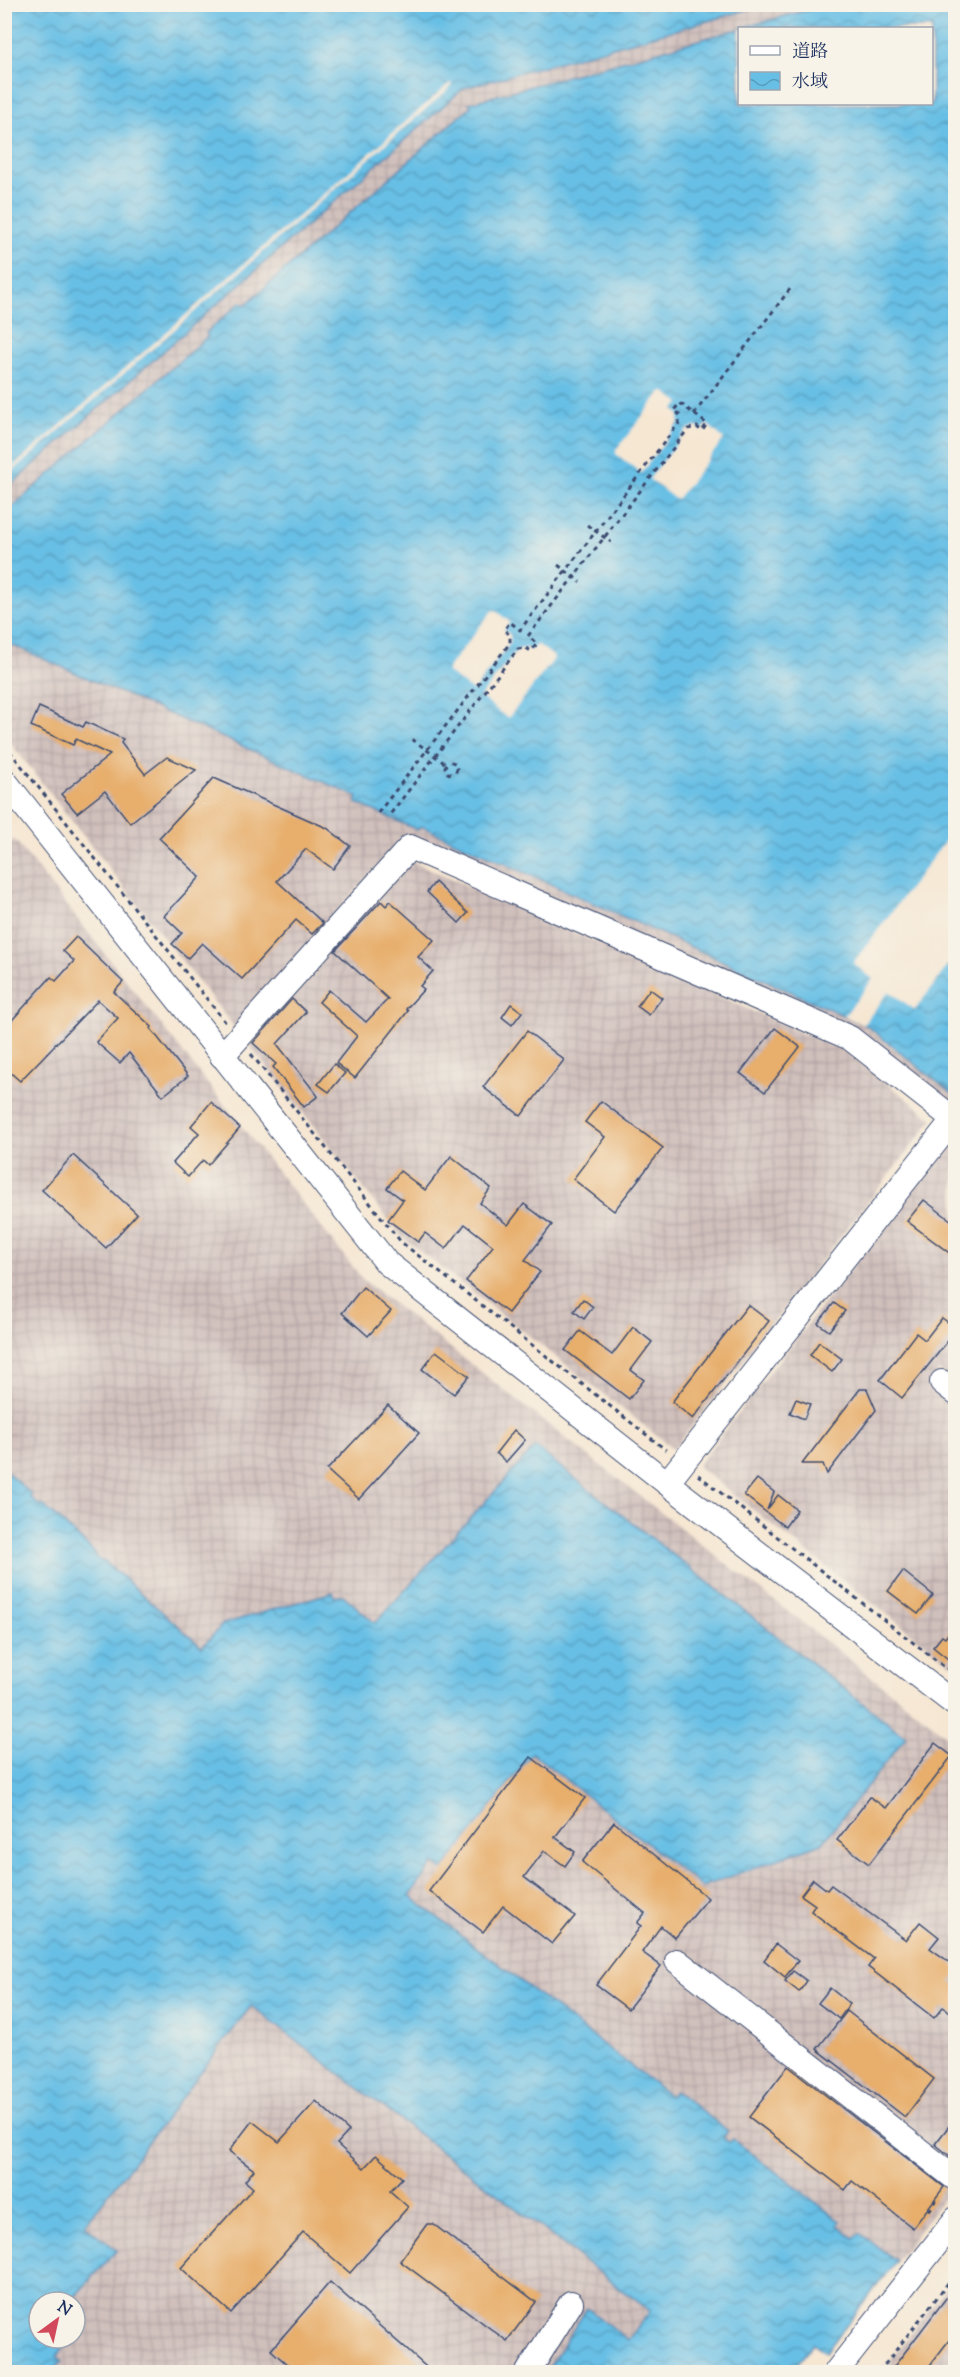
<svg xmlns="http://www.w3.org/2000/svg" width="960" height="2377" viewBox="0 0 960 2377" font-family="'Sorts Mill Goudy','Noto Serif JP',serif">
	<style>
		.industrial { fill: url(#industrial-grid) }
		.water { fill: url(#water-waves); stroke: #4277a2; stroke-width: 1.5 }
		.pier { fill: #f6e7d3 }
		.building { fill: #e7ae6c }
		.lines { fill: none; stroke-linecap: round; stroke-linejoin: round }
		.minor-casing { stroke: #3c4b70; stroke-width: 26 }
		.path { stroke: #3c4b70; stroke-width: 3; stroke-dasharray: 4.5 4.5; stroke-linecap: butt }
		.minor { stroke: #fff; stroke-width: 24 }
	</style>
	<defs>
		<pattern id="industrial-grid" width="8" height="8" patternUnits="userSpaceOnUse" patternTransform="scale(1.5)"><rect width="8" height="8" fill="#d0c0bc"/><path d="M0 4h8M4 0v8" fill="none" stroke="#b2a5a4"/></pattern>
		<pattern id="water-waves" width="16" height="10" patternUnits="userSpaceOnUse" patternTransform="scale(1.5)"><rect width="16" height="10" fill="#68bfe5"/><path d="M0 5q4-4 8 0t8 0" fill="none" stroke="#559cbd"/></pattern>
	</defs>
	<rect width="100%" height="100%" fill="#f7f3e8"/>
	<filter id="ink" filterUnits="userSpaceOnUse"><feTurbulence type="fractalNoise" baseFrequency=".0167" numOctaves="2"/><feDisplacementMap in="SourceGraphic" scale="12" xChannelSelector="R" yChannelSelector="G"/><feConvolveMatrix kernelMatrix="1 2 1 2 8 2 1 2 1" color-interpolation-filters="sRGB"/></filter>
	<filter id="wash" filterUnits="userSpaceOnUse"><feTurbulence type="fractalNoise" baseFrequency=".008" numOctaves="4" result="noise"/><feDisplacementMap in="SourceGraphic" scale="24" xChannelSelector="R" yChannelSelector="G"/><feGaussianBlur stdDeviation="1.35" result="paint"/><feColorMatrix in="noise" values="0 0 0 0 0 0 0 0 0 0 0 0 0 0 0 0 0 1.4 0 .05"/><feComposite in="paint" operator="in"/></filter>
	<g filter="url(#wash)">
		<rect width="100%" height="100%" fill="#f6e7d3"/>
		<g class="industrial">
			<polygon points="766,5 827,5 470,103 472,106 245,305 241,302 207,333 209,335 5,514 4,490 464,88"/>
			<polygon points="5,642 359,798 357,803 378,813 418,830 420,826 863,1025 955,1097 955,1110 857,1033 404,836 234,1027 5,736"/>
			<polygon points="14,839 363,1280 955,1742 955,2167 953,2186 896,2261 860,2233 855,2239 838,2225 840,2220 733,2139 729,2142 723,2138 727,2131 675,2091 671,2096 409,1895 434,1863 444,1869 532,1752 703,1887 822,1843 906,1737 535,1448 375,1623 343,1595 335,1597 333,1592 202,1647 104,1561 103,1562 95,1556 96,1554 30,1497 31,1495 5,1470 4,849"/>
			<polygon points="409,860 848,1053 933,1119 674,1449 402,1237 246,1041"/>
			<polygon points="954,1136 955,1383 939,1371 929,1384 955,1405 956,1657 951,1664 697,1466"/>
			<polygon points="251,2006 650,2311 628,2340 586,2309 546,2372 53,2372 61,2362 57,2356 68,2342 63,2338 75,2338 75,2302 70,2302 116,2250 85,2225"/>
			<polygon points="955,2276 955,2372 881,2372"/>
		</g>
		<g class="water">
			<polygon points="5,5 766,5 464,88 5,490"/>
			<polygon points="827,5 955,5 955,1096 867,1026 421,826 418,830 356,803 358,797 5,642 4,514 208,336 206,333 241,302 245,305 471,106 469,103 739,29 740,104 932,104 932,28 740,28"/>
			<polygon points="535,1447 906,1737 822,1843 702,1887 532,1753 443,1870 434,1863 410,1896 670,2096 675,2091 728,2131 723,2138 729,2142 733,2139 840,2221 838,2225 854,2238 860,2233 896,2261 826,2352 813,2343 790,2372 546,2372 587,2308 628,2340 650,2311 251,2006 85,2225 117,2250 70,2302 39,2302 39,2338 63,2338 68,2342 57,2356 62,2362 53,2372 5,2372 5,1470 32,1495 30,1497 41,1507 43,1505 96,1554 95,1556 102,1562 104,1561 202,1647 223,1624 333,1592 335,1597 343,1595 375,1623"/>
		</g>
		<g class="pier">
			<polygon points="450,83 453,85 5,478 5,474"/>
			<polygon points="661,392 665,392 680,403 674,410 679,414 679,423 641,473 616,454 616,450"/>
			<polygon points="707,424 724,439 678,498 675,499 649,479 688,429 697,427 702,431"/>
			<polygon points="495,610 510,622 504,630 510,635 510,643 473,691 447,672 447,669 492,611"/>
			<polygon points="537,644 553,656 554,659 509,717 506,717 480,697 518,649 526,648 531,651"/>
			<polygon points="955,828 955,956 915,1010 889,991 863,1025 844,1016 873,979 853,963"/>
		</g>
		<g id="blocks">
			<g class="building">
				<polygon points="39,707 83,727 86,722 123,739 121,743 145,774 167,757 196,770 130,823 105,791 77,813 61,794 110,755 76,739 73,745 31,726"/>
				<polygon points="214,778 327,828 350,846 333,869 306,849 277,881 323,923 312,934 296,920 242,979 202,943 188,958 172,944 182,933 164,916 200,877 159,838"/>
				<polygon points="435,882 468,913 459,923 427,892"/>
				<polygon points="381,901 386,906 390,901 434,940 418,957 433,971 420,986 424,989 406,1009 408,1011 355,1078 336,1063 357,1036 319,1002 329,990 366,1022 388,999 335,951"/>
				<polygon points="76,937 123,982 114,992 152,1027 151,1029 188,1076 163,1096 129,1053 120,1063 96,1042 118,1018 98,1000 20,1081 4,1067 4,1029 51,977 56,981 74,961 63,951"/>
				<polygon points="650,989 662,998 649,1015 637,1006"/>
				<polygon points="292,999 306,1012 277,1044 318,1096 304,1107 273,1067 276,1064 253,1043"/>
				<polygon points="511,1004 522,1012 512,1025 502,1017"/>
				<polygon points="775,1028 800,1047 765,1092 740,1073"/>
				<polygon points="527,1031 564,1060 521,1116 483,1087"/>
				<polygon points="334,1064 345,1073 329,1092 318,1084"/>
				<polygon points="601,1101 663,1148 614,1211 573,1179 605,1137 585,1122"/>
				<polygon points="211,1102 240,1128 208,1165 203,1160 188,1177 173,1163 199,1133 191,1126"/>
				<polygon points="73,1155 137,1214 106,1248 42,1190"/>
				<polygon points="451,1156 491,1188 480,1203 508,1225 524,1204 552,1225 525,1260 540,1272 508,1313 466,1281 493,1246 465,1224 446,1249 425,1233 418,1242 388,1220 403,1200 387,1188 400,1171 425,1190"/>
				<polygon points="924,1200 956,1224 956,1258 907,1221"/>
				<polygon points="363,1287 391,1311 368,1336 342,1313"/>
				<polygon points="583,1299 593,1307 584,1319 574,1311"/>
				<polygon points="834,1303 845,1311 829,1331 818,1323"/>
				<polygon points="748,1305 769,1321 693,1419 672,1402"/>
				<polygon points="942,1318 956,1328 956,1331 902,1398 880,1380 916,1333 925,1340"/>
				<polygon points="633,1327 652,1342 631,1370 644,1380 629,1399 565,1350 580,1331 612,1355"/>
				<polygon points="819,1342 842,1359 832,1372 810,1355"/>
				<polygon points="436,1351 469,1376 454,1394 422,1369"/>
				<polygon points="860,1389 867,1389 876,1410 827,1474 823,1464 802,1464"/>
				<polygon points="796,1399 810,1404 804,1419 790,1413"/>
				<polygon points="388,1405 419,1433 359,1499 327,1470"/>
				<polygon points="514,1430 525,1440 506,1462 496,1453"/>
				<polygon points="757,1479 774,1492 767,1510 778,1495 797,1510 785,1527 744,1495"/>
				<polygon points="903,1571 933,1595 918,1614 888,1591"/>
				<polygon points="956,1623 956,1649 948,1659 933,1647 942,1636 945,1638"/>
				<polygon points="935,1743 952,1756 869,1864 837,1840 870,1797 886,1808"/>
				<polygon points="531,1757 585,1798 555,1837 575,1852 565,1866 544,1851 524,1877 575,1916 552,1944 503,1906 483,1932 429,1891"/>
				<polygon points="614,1822 708,1898 675,1938 661,1926 642,1952 661,1966 628,2009 596,1985 641,1926 637,1923 645,1913 582,1862"/>
				<polygon points="813,1879 827,1890 831,1885 906,1940 920,1922 939,1937 930,1948 956,1967 956,1974 950,1982 956,1986 956,2016 943,2007 934,2018 868,1967 874,1959 811,1911 815,1905 801,1895"/>
				<polygon points="776,1944 798,1961 785,1977 764,1960"/>
				<polygon points="793,1971 807,1981 799,1992 785,1981"/>
				<polygon points="830,1988 850,2004 839,2019 818,2003"/>
				<polygon points="847,2011 934,2079 905,2117 817,2049"/>
				<polygon points="788,2066 944,2187 913,2228 852,2181 845,2190 749,2117"/>
				<polygon points="316,2101 349,2131 337,2144 364,2168 376,2155 402,2178 390,2191 408,2207 350,2273 303,2232 231,2313 181,2268 253,2188 245,2181 254,2170 229,2151 252,2121 279,2142"/>
				<polygon points="956,2117 956,2161 935,2144"/>
				<polygon points="427,2224 433,2224 536,2302 507,2341 400,2261"/>
				<polygon points="330,2282 433,2373 297,2373 271,2350"/>
				<polygon points="956,2285 956,2331 924,2373 889,2373"/>
			</g>
		</g>
	</g>
	<g filter="url(#ink)">
		<use href="#blocks" fill-opacity="0" stroke="#3c4b70" stroke-width="1.5"/>
		<g class="lines">
			<g class="minor-casing">
				<g id="minor">
					<polyline points="4,780 387,1263 667,1483 956,1705"/>
					<polyline points="222,1056 410,847 850,1038 956,1121"/>
					<polyline points="942,1382 956,1393"/>
					<polyline points="667,1483 953,1120"/>
					<polyline points="677,1961 956,2179"/>
					<polyline points="528,2372 571,2303"/>
					<polyline points="836,2372 956,2219"/>
				</g>
			</g>
			<g class="path">
				<polyline points="694,414 790,289"/>
				<polyline points="587,525 611,542"/>
				<polyline points="558,565 580,582"/>
				<polyline points="412,739 447,765"/>
				<polyline points="4,744 226,1023"/>
				<circle cx="451" cy="768" r="6"/>
				<polyline points="378,813 510,643 510,635 504,630 510,622 520,630 679,423 679,414 674,410 680,403 707,424 702,431 697,427 688,429 528,636 537,644 531,651 526,648 518,649 388,817"/>
				<polyline points="251,1054 401,1242 666,1450"/>
				<polyline points="698,1475 956,1676"/>
				<polyline points="929,2211 937,2199 935,2198"/>
				<polyline points="879,2372 956,2273"/>
			</g>
			<use href="#minor" class="minor"/>
		</g>
	</g>
	<rect width="960" height="2377" fill="none" stroke="#f7f3e8" stroke-width="24"/>
	<rect x="738" y="27" width="195" height="78" fill="#f7f3e8" stroke="#9fa5b1" stroke-width="1.5"/>
	<rect x="750" y="46" width="30" height="9" fill="#ffffff" stroke="#9fa5b1" stroke-width="1.5"/>
	<text x="792" y="57" font-size="18" fill="#1b2f5e">道路</text>
	<rect x="750" y="72" width="30" height="18" fill="url(#water-waves)" stroke="#9fa5b1" stroke-width="1.5"/>
	<text x="792" y="87" font-size="18" fill="#1b2f5e">水域</text>
	<g transform="translate(57 2320) rotate(33)"><circle r="28" fill="#f7f3e8" stroke="#9fa5b1" stroke-width="1.5"/>
	<path d="M0-4.5L10 22L0 15L-10 22Z" fill="#d1495b"/>
	<text y="-9" font-size="16" font-weight="bold" text-anchor="middle" fill="#1b2f5e">N</text>
	</g>
</svg>
